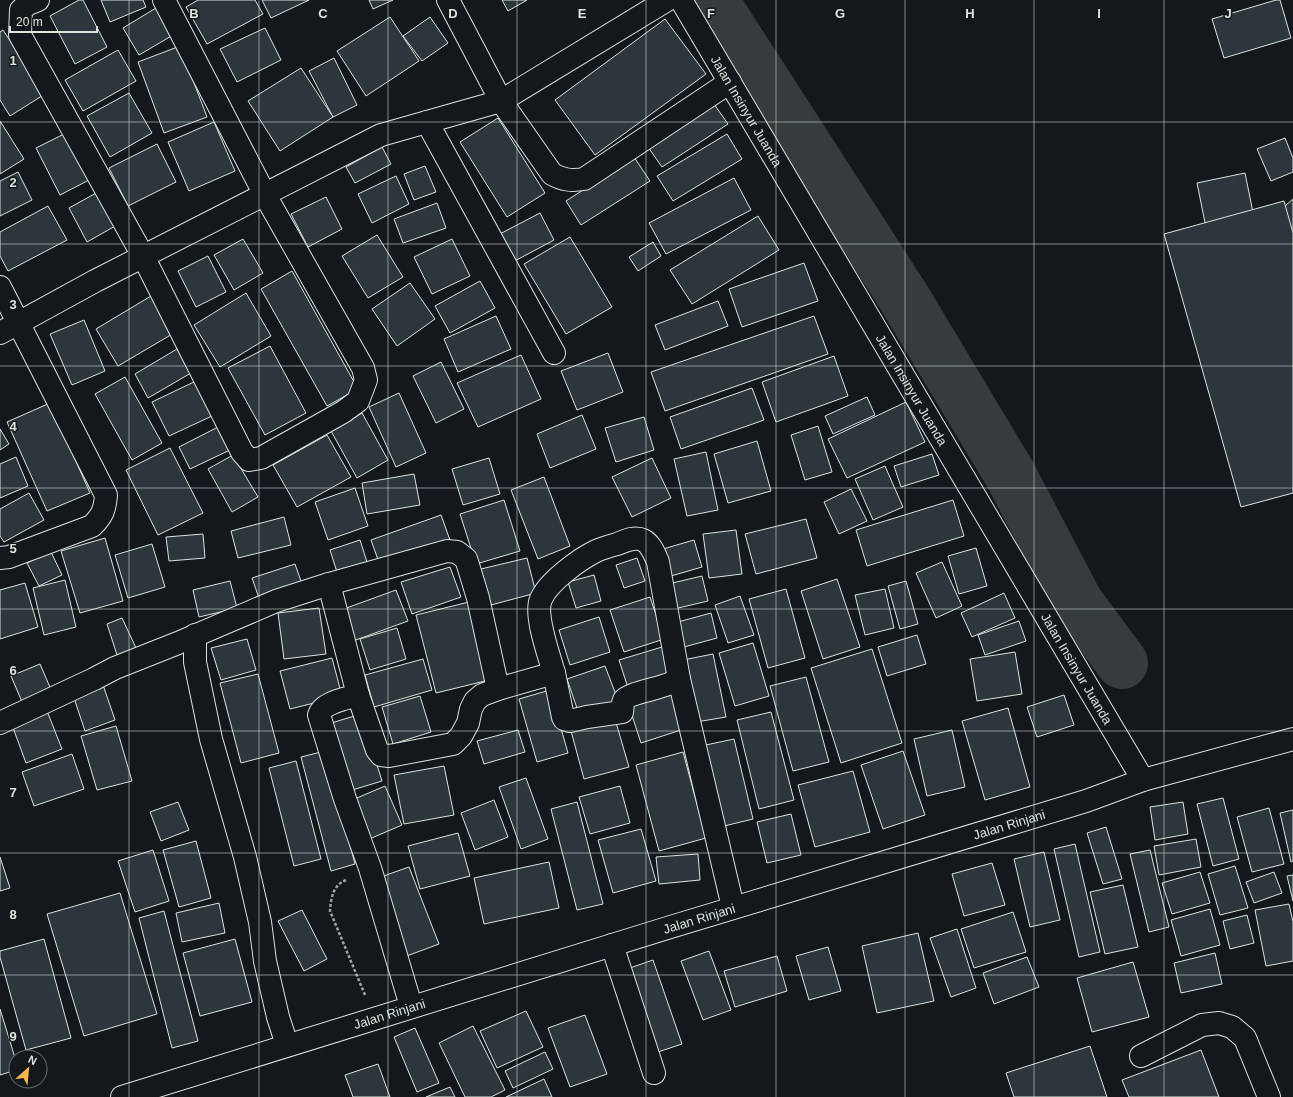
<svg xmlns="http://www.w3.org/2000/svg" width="1293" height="1097" viewBox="0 0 1293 1097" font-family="Arial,sans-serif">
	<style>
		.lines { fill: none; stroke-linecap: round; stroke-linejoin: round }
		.river { stroke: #363b3e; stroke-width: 52 }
		.building { fill: #2c363c; stroke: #d8e6dc }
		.minor-casing { stroke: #d8e6dc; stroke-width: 24 }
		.path { stroke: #9da8a2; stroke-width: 2.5; stroke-dasharray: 3 2; stroke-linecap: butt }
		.minor { stroke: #14181c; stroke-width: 22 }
		.grid { fill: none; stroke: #d8e6dc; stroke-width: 1; stroke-opacity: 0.55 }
		.labels { text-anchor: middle; stroke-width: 3; stroke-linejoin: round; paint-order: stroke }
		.street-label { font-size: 13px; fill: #d8e6dc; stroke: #14181c }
		.grid-label { font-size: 13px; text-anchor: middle; font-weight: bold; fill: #d8e6dc; stroke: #14181c; stroke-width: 3; stroke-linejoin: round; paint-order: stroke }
	</style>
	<rect width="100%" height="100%" fill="#14181c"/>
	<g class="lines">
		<polyline class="river" points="712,0 903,296 1011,476 1077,602 1122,663"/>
	</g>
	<g class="building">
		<polygon points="79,0 83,0 107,47 75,64 50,16"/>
		<polygon points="101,0 143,0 146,7 110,22"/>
		<polygon points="198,0 255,0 263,14 207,44 186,7"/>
		<polygon points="262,0 309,0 271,18"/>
		<polygon points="369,0 393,0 373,9"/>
		<polygon points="502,0 527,0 508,11"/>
		<polygon points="1276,0 1280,0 1291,38 1224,58 1212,19"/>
		<polygon points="156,8 173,35 139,55 123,28"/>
		<polygon points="390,17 419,61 366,96 337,51"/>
		<polygon points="430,17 448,43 422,61 403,36"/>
		<polygon points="665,19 706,74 595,155 555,100"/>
		<polygon points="265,28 281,60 237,82 220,49"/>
		<polygon points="3,30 45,94 10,116 0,100 0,32"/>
		<polygon points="180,46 207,117 164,133 138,62"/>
		<polygon points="118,50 136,81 83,111 65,80"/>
		<polygon points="334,58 357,105 333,117 309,71"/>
		<polygon points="301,68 333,117 280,151 248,101"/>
		<polygon points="129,93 152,133 110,157 87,116"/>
		<polygon points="714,104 728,124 662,167 648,147"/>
		<polygon points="498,118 545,193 507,217 460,142"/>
		<polygon points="0,121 24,159 0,174"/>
		<polygon points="214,122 235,171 189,191 168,142"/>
		<polygon points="64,134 89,180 60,195 36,148"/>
		<polygon points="727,134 742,159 673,201 657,176"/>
		<polygon points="1285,138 1293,158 1293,172 1271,181 1257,149"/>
		<polygon points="157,144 176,182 128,206 109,168"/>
		<polygon points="382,147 391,164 355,183 346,167"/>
		<polygon points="634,157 650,181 581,225 566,201"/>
		<polygon points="425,166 436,192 414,200 404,174"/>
		<polygon points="18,172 32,200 0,216 0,181"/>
		<polygon points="1245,173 1260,247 1212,257 1197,183"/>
		<polygon points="396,176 409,204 372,223 358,194"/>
		<polygon points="734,178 751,210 666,254 649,223"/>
		<polygon points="98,192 117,225 87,242 69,208"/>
		<polygon points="326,197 342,229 308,247 291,214"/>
		<polygon points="1293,199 1293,240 1290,243 1269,220"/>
		<polygon points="1284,201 1293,233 1293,493 1241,507 1164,234"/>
		<polygon points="437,203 446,228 403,243 394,219"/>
		<polygon points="48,206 67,240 8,271 0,256 0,232"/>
		<polygon points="540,213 554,240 511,263 496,236"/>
		<polygon points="758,216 779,250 692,304 670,270"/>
		<polygon points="377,235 403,277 368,298 342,256"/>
		<polygon points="570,237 612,307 566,334 524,264"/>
		<polygon points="243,239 263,273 234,290 214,255"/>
		<polygon points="452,239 470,276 432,294 414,257"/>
		<polygon points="653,242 661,256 638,271 629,257"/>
		<polygon points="208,256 226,292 196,307 178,271"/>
		<polygon points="804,263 818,301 742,327 729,289"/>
		<polygon points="292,271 358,389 327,406 261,289"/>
		<polygon points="480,281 495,308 450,333 435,306"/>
		<polygon points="410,283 435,319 397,346 372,309"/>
		<polygon points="246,293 271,336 220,367 194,325"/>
		<polygon points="151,296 174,333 118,366 96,329"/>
		<polygon points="718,301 728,326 665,350 655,325"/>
		<polygon points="496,316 511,349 458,372 444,339"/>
		<polygon points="814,316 828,354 665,411 651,372"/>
		<polygon points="84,320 105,371 72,385 50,334"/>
		<polygon points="270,346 306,413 265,435 228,368"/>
		<polygon points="177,349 191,373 148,398 135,374"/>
		<polygon points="608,353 623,392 577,410 561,371"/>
		<polygon points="521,355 541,399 478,427 457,383"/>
		<polygon points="834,356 848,396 776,422 762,382"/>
		<polygon points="441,362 464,409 436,423 413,376"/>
		<polygon points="125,377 162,443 132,460 95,394"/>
		<polygon points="196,381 212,416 169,436 152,402"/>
		<polygon points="752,388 764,420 681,449 670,417"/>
		<polygon points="399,393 426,453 396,467 369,407"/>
		<polygon points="867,397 875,415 833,434 825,416"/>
		<polygon points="906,402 925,442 847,478 828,439"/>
		<polygon points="50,403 90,493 47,511 7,422"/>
		<polygon points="362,413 388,460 357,478 331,431"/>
		<polygon points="582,415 596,449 550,468 537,434"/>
		<polygon points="644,417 654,450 616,462 605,428"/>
		<polygon points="220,426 232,449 190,469 179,447"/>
		<polygon points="818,426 832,472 805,480 791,435"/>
		<polygon points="0,429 9,444 0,450"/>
		<polygon points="327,435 351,477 297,507 273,465"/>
		<polygon points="757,441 771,491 728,503 714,454"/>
		<polygon points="170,448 203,513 158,535 126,470"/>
		<polygon points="706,452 718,510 687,516 674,459"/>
		<polygon points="932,454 939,475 901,487 894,466"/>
		<polygon points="233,455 258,497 232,512 208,469"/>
		<polygon points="16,457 28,486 0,498 0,464"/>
		<polygon points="489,458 500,494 463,505 452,469"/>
		<polygon points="652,458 671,498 632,517 612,477"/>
		<polygon points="885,466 903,507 873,520 855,479"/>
		<polygon points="414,474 420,505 367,514 362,483"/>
		<polygon points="544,477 570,546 538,559 511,490"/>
		<polygon points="355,488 368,526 328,540 315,502"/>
		<polygon points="851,489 867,521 839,534 824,502"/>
		<polygon points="29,493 44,520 4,542 0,536 0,509"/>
		<polygon points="504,500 520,551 476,564 460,514"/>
		<polygon points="953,500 964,536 867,566 856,530"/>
		<polygon points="441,515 451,543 381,568 371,540"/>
		<polygon points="284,517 291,545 238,558 231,531"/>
		<polygon points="806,519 817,558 756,574 745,534"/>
		<polygon points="736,530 742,574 709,578 703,534"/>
		<polygon points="203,534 205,558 169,561 166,537"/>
		<polygon points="105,538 123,601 80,613 61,551"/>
		<polygon points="360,540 367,562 337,572 330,550"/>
		<polygon points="694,540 702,567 671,576 663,549"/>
		<polygon points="152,544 165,587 128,598 115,555"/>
		<polygon points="976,548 987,586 959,594 948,556"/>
		<polygon points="51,552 62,575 39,586 27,563"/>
		<polygon points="527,558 536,593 491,605 481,569"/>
		<polygon points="637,558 645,581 624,588 616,565"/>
		<polygon points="942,562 962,606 936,618 916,573"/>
		<polygon points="295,564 302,584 259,598 252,578"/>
		<polygon points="450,567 461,597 412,614 401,582"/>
		<polygon points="594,575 601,601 576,608 568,582"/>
		<polygon points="702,576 708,601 674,609 668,584"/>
		<polygon points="837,579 860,647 823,659 801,591"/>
		<polygon points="65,580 76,627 44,635 33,588"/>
		<polygon points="230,581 237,608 199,617 193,590"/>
		<polygon points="906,581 918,624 900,629 888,586"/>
		<polygon points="25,583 38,627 0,639 0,590"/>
		<polygon points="786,589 805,658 768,668 749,599"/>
		<polygon points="885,589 894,628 865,635 855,595"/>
		<polygon points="396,590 408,621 353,641 341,610"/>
		<polygon points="1004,593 1015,618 972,637 961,613"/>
		<polygon points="740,596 754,635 728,643 715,605"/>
		<polygon points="650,597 664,639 624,652 610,610"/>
		<polygon points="469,602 489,680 436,693 416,615"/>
		<polygon points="319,608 326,654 284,659 278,613"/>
		<polygon points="711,613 717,638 684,647 678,622"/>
		<polygon points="599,617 610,652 570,665 559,630"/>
		<polygon points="122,618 136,648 117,655 107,624"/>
		<polygon points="1019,621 1026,641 985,655 978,635"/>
		<polygon points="397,628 406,659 370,670 360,639"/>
		<polygon points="917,635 926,664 887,676 878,647"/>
		<polygon points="247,639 256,670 221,680 211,648"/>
		<polygon points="753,643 769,696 735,706 719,653"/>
		<polygon points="662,647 671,678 629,691 619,660"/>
		<polygon points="872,649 902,743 841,763 811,668"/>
		<polygon points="1015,652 1022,694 977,701 970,659"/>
		<polygon points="713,654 726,717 696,722 683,660"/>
		<polygon points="332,658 342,696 290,709 280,671"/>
		<polygon points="423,659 432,690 374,707 365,675"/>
		<polygon points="40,664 52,692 23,704 11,676"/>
		<polygon points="605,666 618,700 579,714 567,679"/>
		<polygon points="258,674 279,753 241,763 220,683"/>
		<polygon points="806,677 829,762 793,771 770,686"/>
		<polygon points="102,682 115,720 85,731 72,692"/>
		<polygon points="670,689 684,729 641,743 628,703"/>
		<polygon points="550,690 568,753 537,762 519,699"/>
		<polygon points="1064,695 1074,725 1037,737 1027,707"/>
		<polygon points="420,696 431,732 393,744 382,707"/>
		<polygon points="1008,708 1030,787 985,800 962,721"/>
		<polygon points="47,711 62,749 26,763 12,725"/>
		<polygon points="771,712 794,800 759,809 737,720"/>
		<polygon points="361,714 382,781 349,791 328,724"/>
		<polygon points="615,719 629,767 584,779 571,731"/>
		<polygon points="116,726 132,781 97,790 81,736"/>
		<polygon points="518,730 525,752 484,764 477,741"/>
		<polygon points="952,730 965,787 927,796 914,739"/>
		<polygon points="734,739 753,819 720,827 701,746"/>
		<polygon points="325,751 355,864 331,871 301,757"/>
		<polygon points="903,751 925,815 883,829 861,765"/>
		<polygon points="683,752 706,838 659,851 636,765"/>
		<polygon points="72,754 84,789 34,806 22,772"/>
		<polygon points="296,761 321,859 294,866 269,768"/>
		<polygon points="444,766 454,815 404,824 394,775"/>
		<polygon points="853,771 870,832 815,847 798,785"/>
		<polygon points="526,778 548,839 521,849 499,787"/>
		<polygon points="385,786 402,825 367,840 350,801"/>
		<polygon points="620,786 630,823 590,834 579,797"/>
		<polygon points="1223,798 1239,859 1213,866 1197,804"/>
		<polygon points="494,800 508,837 475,850 461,813"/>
		<polygon points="178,802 189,830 161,841 150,812"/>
		<polygon points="577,802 603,904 577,910 551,809"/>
		<polygon points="1183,802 1188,834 1155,840 1150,807"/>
		<polygon points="1269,808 1284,864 1252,872 1237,817"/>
		<polygon points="1293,810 1293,861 1291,862 1280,813"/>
		<polygon points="791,814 801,855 767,863 757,822"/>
		<polygon points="1106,827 1122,879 1103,884 1087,833"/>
		<polygon points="641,829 656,881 613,893 598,840"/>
		<polygon points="458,833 470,876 420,889 408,846"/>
		<polygon points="1196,839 1201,867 1159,875 1154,846"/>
		<polygon points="196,841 211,898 179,907 163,850"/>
		<polygon points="1075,844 1100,952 1079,957 1054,849"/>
		<polygon points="153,850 169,901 135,912 118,861"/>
		<polygon points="1150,850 1169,927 1149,932 1130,854"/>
		<polygon points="1044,852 1060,920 1030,927 1014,859"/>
		<polygon points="698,854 700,880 659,884 656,857"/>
		<polygon points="0,857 10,888 0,891"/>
		<polygon points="549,862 559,908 484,924 474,878"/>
		<polygon points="992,863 1005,905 964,916 952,874"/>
		<polygon points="1235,866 1248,908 1220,915 1208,874"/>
		<polygon points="409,867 439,944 404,957 375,879"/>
		<polygon points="1200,872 1210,903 1172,914 1162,883"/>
		<polygon points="1274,872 1282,893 1254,903 1246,882"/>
		<polygon points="1293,875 1293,901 1287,876"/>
		<polygon points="1123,885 1138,947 1105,954 1090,892"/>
		<polygon points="120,893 157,1014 84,1036 47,914"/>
		<polygon points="219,903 225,933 182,942 176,913"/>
		<polygon points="1289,904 1293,922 1293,961 1266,966 1255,910"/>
		<polygon points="1210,909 1220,945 1181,956 1171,920"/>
		<polygon points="302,910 327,959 304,971 278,921"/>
		<polygon points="164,911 198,1041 172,1048 139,918"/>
		<polygon points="1013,912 1026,952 974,968 961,929"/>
		<polygon points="1247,915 1254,943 1230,949 1223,921"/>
		<polygon points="957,929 976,988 951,997 930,938"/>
		<polygon points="918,933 934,1001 877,1013 862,946"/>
		<polygon points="44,939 71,1038 26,1050 0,957 0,951"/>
		<polygon points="235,939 252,1002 200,1016 183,953"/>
		<polygon points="828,947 841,991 809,1000 796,956"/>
		<polygon points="709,951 731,1010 703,1020 681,961"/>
		<polygon points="1215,953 1222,984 1181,993 1174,963"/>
		<polygon points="777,956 787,991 735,1007 724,971"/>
		<polygon points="1027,957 1039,987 994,1004 983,973"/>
		<polygon points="653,960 682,1044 655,1053 627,969"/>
		<polygon points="1133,962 1149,1017 1092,1032 1077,978"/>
		<polygon points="0,1009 16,1061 16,1070 0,1075"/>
		<polygon points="526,1011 543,1047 497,1068 480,1031"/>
		<polygon points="585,1015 607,1074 570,1087 548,1028"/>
		<polygon points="473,1026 505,1090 491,1097 465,1097 439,1043"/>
		<polygon points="415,1028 439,1083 417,1092 394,1037"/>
		<polygon points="1090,1046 1107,1097 1014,1097 1006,1073"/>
		<polygon points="1201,1050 1219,1097 1129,1097 1122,1080"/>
		<polygon points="545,1052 553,1069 513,1088 505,1071"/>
		<polygon points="378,1064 390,1097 353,1097 345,1075"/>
		<polygon points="544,1079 552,1097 506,1097"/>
		<polygon points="450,1087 455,1097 426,1097"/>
	</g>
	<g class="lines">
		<g class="minor-casing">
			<g id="minor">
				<polyline points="38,0 28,4 21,10 20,35 143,256 242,452 249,460 261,458 343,412 358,401 366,380 363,368 265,195 164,0"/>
				<path d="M448,0L501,101L552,174C563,180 571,181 584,179L730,82"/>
				<path id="s1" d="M681,0L1143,780"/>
				<polyline points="427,122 554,353"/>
				<path d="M0,287L106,495C105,510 102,516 92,526L9,557L0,558"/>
				<polyline points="0,333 95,281 381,135 501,101 667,0"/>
				<path d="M329,584L358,695C346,699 323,702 319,715L345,799L370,868L411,1006"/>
				<polyline points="195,635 195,662 211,739 245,857 260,922 265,961 278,1017 287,1045"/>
				<path d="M554,673L563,717L564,719L570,721L587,717L622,712C623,708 622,704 624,700C630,692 667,688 679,679"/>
				<polyline points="358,695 377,750 381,755 389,756 453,744 461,736 468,723 471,709 475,701 482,695 498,689"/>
				<path d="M0,723L94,679L115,668L178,643L276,601L329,584L447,551L457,552L466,559L468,565L478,598L498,689L554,673C549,655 534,615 541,599C549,581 580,559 596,551C603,548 610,546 617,544C625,541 634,536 643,540C651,544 655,555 658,562L679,679L733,907"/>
				<polyline points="612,945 654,1073"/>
				<polyline points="1141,1056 1202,1025 1219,1023 1232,1027 1245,1038 1269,1097"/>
				<path id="s2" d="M122,1097C443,996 764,898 1086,801L1143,780L1293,739"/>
			</g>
		</g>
		<path class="path" d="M346,880C333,885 331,898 330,911L365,995"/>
		<use href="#minor" class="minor"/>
	</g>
	<path class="grid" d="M129,0V1097M259,0V1097M388,0V1097M517,0V1097M646,0V1097M776,0V1097M905,0V1097M1034,0V1097M1164,0V1097M0,122H1293M0,244H1293M0,366H1293M0,488H1293M0,609H1293M0,731H1293M0,853H1293M0,975H1293"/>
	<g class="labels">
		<g class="street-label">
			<text dy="5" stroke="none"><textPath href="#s1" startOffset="129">Jalan Insinyur Juanda</textPath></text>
			<text dy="5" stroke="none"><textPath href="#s1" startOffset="453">Jalan Insinyur Juanda</textPath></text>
			<text dy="5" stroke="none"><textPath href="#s1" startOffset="777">Jalan Insinyur Juanda</textPath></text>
			<text dy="5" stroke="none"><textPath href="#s2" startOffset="928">Jalan Rinjani</textPath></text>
			<text dy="5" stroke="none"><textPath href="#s2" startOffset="604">Jalan Rinjani</textPath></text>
			<text dy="5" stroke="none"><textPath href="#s2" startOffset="280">Jalan Rinjani</textPath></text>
		</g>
	</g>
	<g class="grid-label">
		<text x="194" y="18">B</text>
		<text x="323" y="18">C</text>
		<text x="453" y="18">D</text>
		<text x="582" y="18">E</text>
		<text x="711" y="18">F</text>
		<text x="840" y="18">G</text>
		<text x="970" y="18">H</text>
		<text x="1099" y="18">I</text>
		<text x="1228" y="18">J</text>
		<text x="13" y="65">1</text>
		<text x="13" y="187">2</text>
		<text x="13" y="309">3</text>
		<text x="13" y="431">4</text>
		<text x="13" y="553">5</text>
		<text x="13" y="675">6</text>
		<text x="13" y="797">7</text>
		<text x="13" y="919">8</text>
		<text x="13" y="1041">9</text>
	</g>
	<g transform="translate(28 1069) rotate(27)"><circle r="19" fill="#14181c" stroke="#626a69"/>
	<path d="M0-3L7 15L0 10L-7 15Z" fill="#ffb74d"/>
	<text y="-6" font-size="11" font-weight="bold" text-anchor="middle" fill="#d8e6dc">N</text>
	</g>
	<path d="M10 26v6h87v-6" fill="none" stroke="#d8e6dc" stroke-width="2"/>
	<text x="16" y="26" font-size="12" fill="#d8e6dc" stroke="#14181c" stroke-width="3" paint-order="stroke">20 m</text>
</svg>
